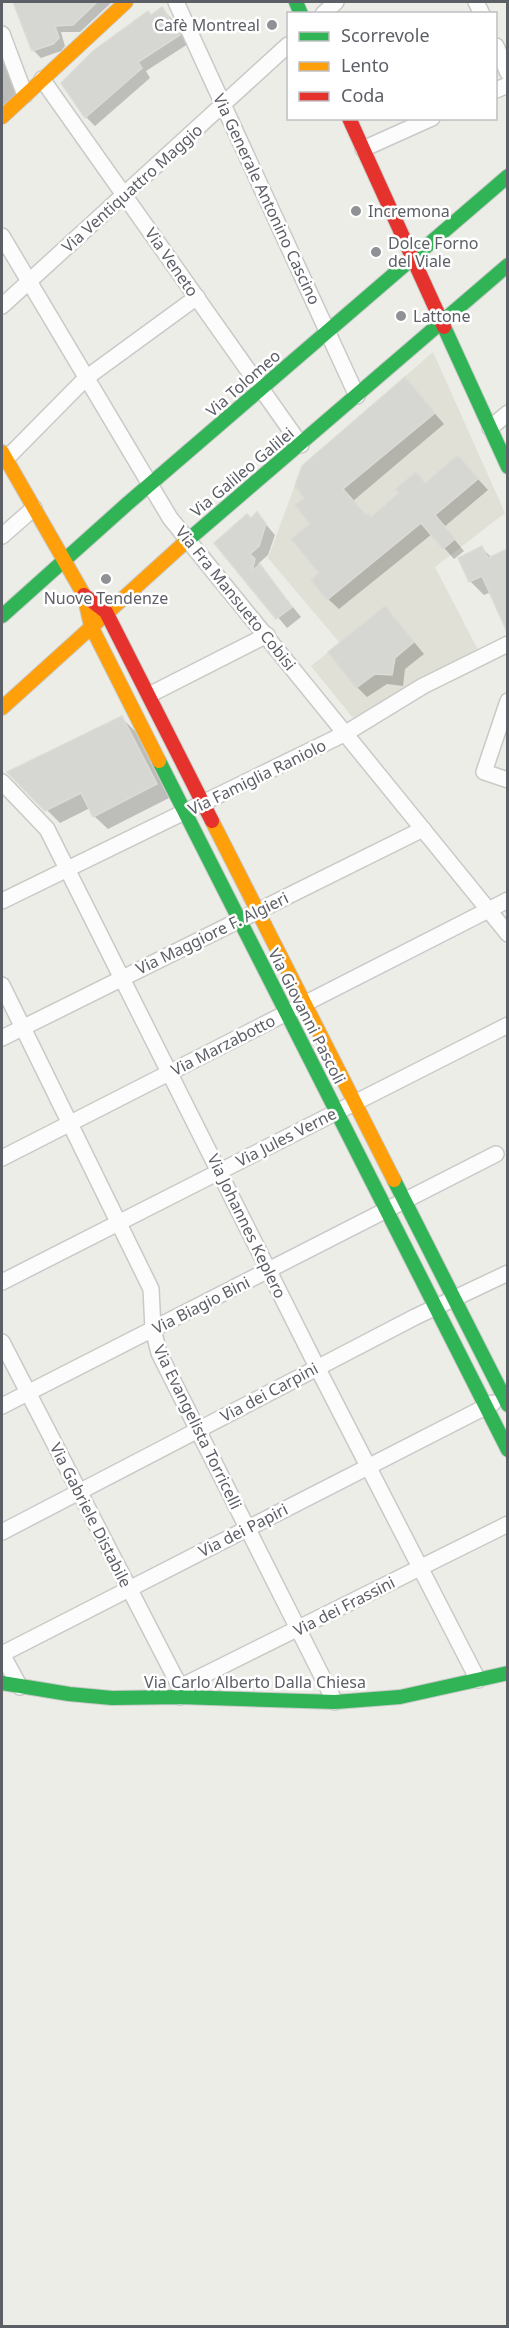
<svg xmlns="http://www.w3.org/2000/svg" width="509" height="2328" viewBox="0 0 509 2328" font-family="'Noto Sans',sans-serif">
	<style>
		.education { fill: #e0e0d7 }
		.shadow { fill: #0003 }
		.building { fill: #d6d6d3; stroke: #dcdcd6; stroke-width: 1.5 }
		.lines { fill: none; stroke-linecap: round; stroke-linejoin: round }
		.street-casing { stroke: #c9cac8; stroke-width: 18 }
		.fast-casing { stroke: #c8c9c9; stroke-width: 16 }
		.slow-casing { stroke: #c8c9c9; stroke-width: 16 }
		.jam-casing { stroke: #c8c9c9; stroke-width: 16 }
		.street { stroke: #fcfcfc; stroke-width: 15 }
		.fast { stroke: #30b455; stroke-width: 14 }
		.slow { stroke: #ff9f0a; stroke-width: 14 }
		.jam { stroke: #e5322d; stroke-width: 14 }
		.poi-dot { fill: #8f9194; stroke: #fff; stroke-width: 2 }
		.labels { text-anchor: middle; stroke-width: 5; stroke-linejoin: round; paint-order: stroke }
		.poi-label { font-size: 16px; fill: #5c5f66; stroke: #fff; text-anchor: start }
		.street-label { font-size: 16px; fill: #5c5f66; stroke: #fff }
	</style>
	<rect width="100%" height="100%" fill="#edede8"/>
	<polygon class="education" points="433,352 505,513 435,567 478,650 418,679 353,718 311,666 340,643 268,558 302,466"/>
	<g class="shadow">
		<polygon points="14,2 112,2 80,32 61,32 65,46 61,51 41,58 33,50"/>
		<polygon points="162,9 171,18 188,44 146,71 150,78 95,126 86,117 63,83"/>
		<polygon points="2,45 22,98 2,117"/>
		<polygon points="405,379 444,424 353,501 366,516 371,518 426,484 458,457 488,490 444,527 464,551 454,559 432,534 339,609 328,599 306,498"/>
		<polygon points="257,514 275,535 268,555 258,564 301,617 287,628 216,543 251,520"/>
		<polygon points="482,548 492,558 508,551 508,623 503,618 491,592 484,595 470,581"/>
		<polygon points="395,619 424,654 405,669 403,686 387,684 367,697 357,687"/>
		<polygon points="122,718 135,731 169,798 108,829 94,816 90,808 60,823 9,772"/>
	</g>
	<g class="building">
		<polygon points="13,2 97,2 73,25 55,26 59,38 53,44 32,51"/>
		<polygon points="162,7 180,35 138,62 142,68 85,118 61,83 93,51 148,11 151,15"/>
		<polygon points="405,377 435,413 343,489 366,515 368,513 371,517 399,493 395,489 416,472 425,483 458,455 478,479 435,515 455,539 443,549 421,523 327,600 311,580 319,573 291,539 310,524 295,505 304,498 295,486 302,466"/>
		<polygon points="257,512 266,524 259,546 250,554 255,559 252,571 260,564 292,607 276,619 214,543 247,514 251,518"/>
		<polygon points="482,546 488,558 507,549 507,632 482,576 469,582 458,558"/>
		<polygon points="385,606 414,642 395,658 392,675 375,674 356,688 328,652"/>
		<polygon points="122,716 157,784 93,817 81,793 45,811 7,772"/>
	</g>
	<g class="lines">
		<g class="street-casing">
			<g id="street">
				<polyline points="176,2 357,396"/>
				<polyline points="476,2 482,14"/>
				<polyline points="323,14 336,2"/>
				<polyline points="2,34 25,95"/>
				<polyline points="496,46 508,73"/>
				<polyline points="42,79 301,445"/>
				<polyline points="496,90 508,85"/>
				<polyline points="363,149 432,118"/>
				<polyline points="2,236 170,518 508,934"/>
				<polyline points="2,306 288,45"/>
				<polyline points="490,428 508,413"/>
				<polyline points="5,460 86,378 197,297"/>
				<polyline points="2,536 34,508"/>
				<polyline points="149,695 267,635"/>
				<polyline points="508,701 484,772 508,780"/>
				<polyline points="2,782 47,829 317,1367 478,1680"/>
				<polyline points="2,901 346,733 423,686 508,644"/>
				<polyline points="2,985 151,1289 153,1329 159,1353 335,1702"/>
				<polyline points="2,1038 423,829"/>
				<polyline points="2,1158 508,900"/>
				<polyline points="2,1282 508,1025"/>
				<polyline points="2,1342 180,1687 180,1697"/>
				<polyline points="2,1406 496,1154"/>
				<polyline points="2,1532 415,1317 508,1273"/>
				<polyline points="2,1654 493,1403"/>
				<polyline points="2,1654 20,1687"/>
				<polyline points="180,1687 508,1524"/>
			</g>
		</g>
		<g class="fast-casing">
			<g id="fast">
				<polyline points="296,2 301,14"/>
				<polyline points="444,327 508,467"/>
				<polyline points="181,546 508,265"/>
				<polyline points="2,616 127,504 508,176"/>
				<polyline points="159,761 508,1450"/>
				<polyline points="394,1180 508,1405"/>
				<polyline points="2,1683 69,1694 112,1698 180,1697 335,1702 400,1697 508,1673"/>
			</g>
		</g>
		<g class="slow-casing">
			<g id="slow">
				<polyline points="2,117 126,2"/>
				<polyline points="2,452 84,595 91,626 159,761"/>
				<polyline points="2,708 181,546"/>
				<polyline points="212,821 394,1180"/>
			</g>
		</g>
		<g class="jam-casing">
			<g id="jam">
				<polyline points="349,118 444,327"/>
				<polyline points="84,595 106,612 212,821"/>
			</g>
		</g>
		<use href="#street" class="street"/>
		<use href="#fast" class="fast"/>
		<use href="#slow" class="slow"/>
		<use href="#jam" class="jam"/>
	</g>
	<g class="poi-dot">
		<circle cx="272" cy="25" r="6"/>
		<circle cx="356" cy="211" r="6"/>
		<circle cx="376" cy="252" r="6"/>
		<circle cx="401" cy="316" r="6"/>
		<circle cx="106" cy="579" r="6"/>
	</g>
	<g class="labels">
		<g class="poi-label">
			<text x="260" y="31" text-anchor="end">Cafè Montreal</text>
			<text x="368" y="217">Incremona</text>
			<text x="388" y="249">Dolce Forno<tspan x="388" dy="18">del Viale</tspan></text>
			<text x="413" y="322">Lattone</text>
			<text x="106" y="604" text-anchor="middle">Nuove Tendenze</text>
		</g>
		<g class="street-label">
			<text transform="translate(132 188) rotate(-42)" y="6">Via Ventiquattro Maggio</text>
			<text transform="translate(267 199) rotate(65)" y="6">Via Generale Antonino Cascino</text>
			<text transform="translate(172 262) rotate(55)" y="6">Via Veneto</text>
			<text transform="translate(243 383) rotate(-41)" y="6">Via Tolomeo</text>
			<text transform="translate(242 472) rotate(-40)" y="6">Via Galileo Galilei</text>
			<text transform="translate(236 598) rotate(51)" y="6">Via Fra Mansueto Cobisi</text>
			<text transform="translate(257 777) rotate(-26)" y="6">Via Famiglia Raniolo</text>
			<text transform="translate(212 933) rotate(-26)" y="6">Via Maggiore F. Algieri</text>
			<text transform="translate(307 1016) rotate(63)" y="6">Via Giovanni Pascoli</text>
			<text transform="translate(223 1045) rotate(-27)" y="6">Via Marzabotto</text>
			<text transform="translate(286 1137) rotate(-27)" y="6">Via Jules Verne</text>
			<text transform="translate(247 1226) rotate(64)" y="6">Via Johannes Keplero</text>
			<text transform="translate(201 1305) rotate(-27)" y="6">Via Biagio Bini</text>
			<text transform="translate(269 1392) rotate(-28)" y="6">Via dei Carpini</text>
			<text transform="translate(198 1427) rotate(64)" y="6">Via Evangelista Torricelli</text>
			<text transform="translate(91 1515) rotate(63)" y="6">Via Gabriele Distabile</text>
			<text transform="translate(243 1530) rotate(-27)" y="6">Via dei Papiri</text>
			<text transform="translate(344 1606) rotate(-27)" y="6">Via dei Frassini</text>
			<text x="255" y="1688">Via Carlo Alberto Dalla Chiesa</text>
		</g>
	</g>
	<rect width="509" height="2328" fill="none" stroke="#5c5f66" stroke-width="6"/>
	<rect x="287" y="12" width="210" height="108" fill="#ffffff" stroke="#bebfc2" stroke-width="1.5"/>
	<rect x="299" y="32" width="30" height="9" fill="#30b455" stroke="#bebfc2" stroke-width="1.5"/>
	<text x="341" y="42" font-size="18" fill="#5c5f66">Scorrevole</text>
	<rect x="299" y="62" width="30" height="9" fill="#ff9f0a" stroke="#bebfc2" stroke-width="1.5"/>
	<text x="341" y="72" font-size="18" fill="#5c5f66">Lento</text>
	<rect x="299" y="92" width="30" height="9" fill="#e5322d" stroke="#bebfc2" stroke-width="1.5"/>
	<text x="341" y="102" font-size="18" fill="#5c5f66">Coda</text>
</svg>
